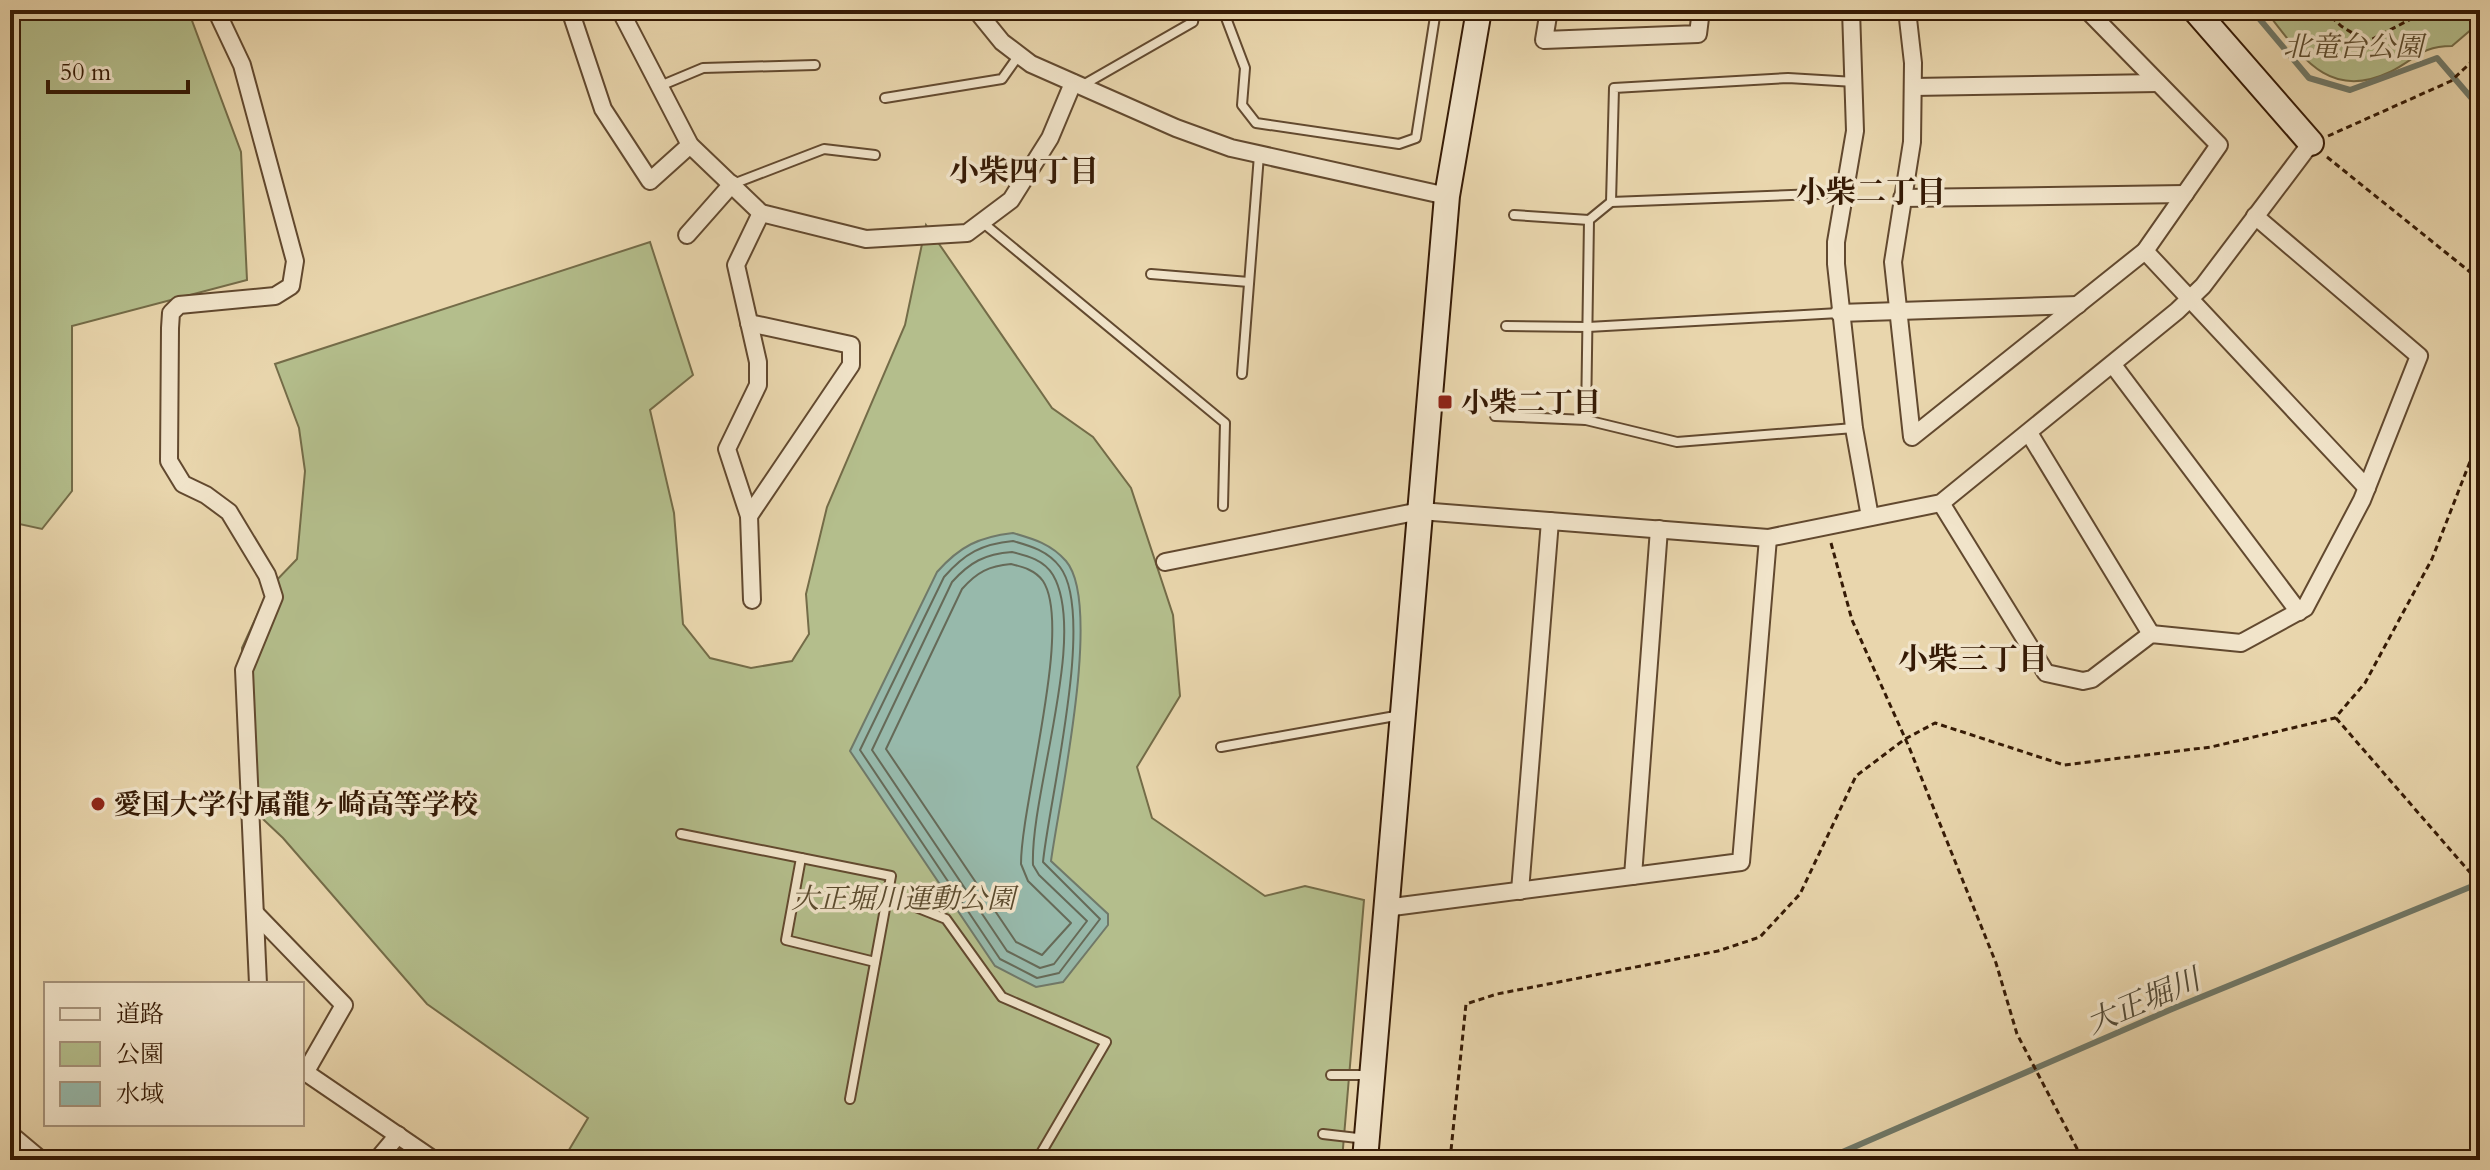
<svg xmlns="http://www.w3.org/2000/svg" width="2490" height="1170" viewBox="0 0 2490 1170" font-family="Cardo,'Noto Serif JP',serif">
	<style>
		.green { fill: #b4be8c; stroke: #746c48; stroke-width: 2 }
		.water { fill: #97b9ab; stroke: #707969; stroke-width: 2 }
		.lines { fill: none; stroke-linecap: round; stroke-linejoin: round }
		.shore { stroke: #666a58; stroke-width: 2 }
		.stream { stroke: #707969; stroke-width: 6 }
		.lane-casing { stroke: #62492f; stroke-width: 12 }
		.street-casing { stroke: #62492f; stroke-width: 20 }
		.secondary-casing { stroke: #351a05; stroke-width: 28 }
		.path { stroke: #351a05; stroke-width: 3; stroke-dasharray: 6 4; stroke-linecap: butt }
		.lane { stroke: #f1e4ca; stroke-width: 8 }
		.street { stroke: #f1e4ca; stroke-width: 16 }
		.secondary { stroke: #f1e4ca; stroke-width: 24 }
		.poi-dot { fill: #8f2418; stroke: #f1e4ca; stroke-width: 3 }
		.labels { text-anchor: middle; stroke-width: 7; stroke-linejoin: round; paint-order: stroke }
		.park-label { font-size: 28px; font-style: italic; fill: #5b4b2e; stroke: #f1e4ca }
		.poi-label { font-size: 28px; font-weight: bold; fill: #351a05; stroke: #f1e4ca; text-anchor: start }
		.neighbourhood-label { font-size: 30px; font-weight: bold; fill: #351a05; stroke: #f1e4ca }
		.water-label { font-size: 30px; font-style: italic; fill: #524a37; stroke: #f1e4ca }
	</style>
	<rect width="100%" height="100%" fill="#e9d6ad"/>
	<filter id="stains"><feTurbulence type="fractalNoise" baseFrequency=".0025" numOctaves="4"/><feColorMatrix values="0 0 0 0 .2 0 0 0 0 .09 0 0 0 0 .02 0 0 0 .5 -.17"/></filter>
	<radialGradient id="worn" r=".72"><stop offset=".6" stop-color="#630" stop-opacity="0"/><stop offset="1" stop-color="#630" stop-opacity=".3"/></radialGradient>
	<g class="green">
		<polygon points="10,10 188,10 241,152 247,280 72,326 72,491 42,529 10,522"/>
		<path d="M2265,10H2480V22L2452,46C2421,46 2416,59 2390,72C2327,102 2300,54 2265,10Z"/>
		<polygon points="926,225 1052,408 1093,437 1131,488 1173,615 1180,696 1137,767 1152,818 1265,896 1305,886 1364,900 1342,1160 563,1160 588,1118 427,1004 283,838 245,802 242,648 270,587 297,559 305,471 299,428 275,364 650,242 693,375 650,410 674,513 683,624 710,658 751,668 792,661 809,634 806,594 827,507 905,325"/>
	</g>
	<path class="water" d="M1013,533C1034,539 1051,544 1066,561C1103,604 1059,802 1051,861L1108,914V925L1063,982L1036,987L995,966L850,751L937,572C960,546 979,537 1013,533Z"/>
	<g class="lines">
		<g class="shore">
			<path d="M1013,541C1031,546 1048,551 1060,567C1096,614 1049,800 1043,862L1100,919L1059,973L1037,978L1000,959L860,750L944,577C965,553 982,544 1013,541Z"/>
			<path d="M1012,552C1028,556 1044,560 1053,575C1088,635 1030,794 1033,865L1039,875L1087,921L1054,964L1040,968L1007,951L872,750L952,582C970,562 985,554 1012,552Z"/>
			<path d="M1011,564C1023,567 1035,570 1043,581C1073,627 1021,803 1021,864L1028,881L1071,923L1042,955L1016,942L886,749L962,589C977,572 989,566 1011,564Z"/>
		</g>
		<g class="stream">
			<polyline points="2252,10 2309,78 2350,90 2437,58 2480,108"/>
			<polyline points="1824,1160 2172,1009 2480,883"/>
		</g>
		<g class="lane-casing">
			<g id="lane">
				<polyline points="1223,10 1245,68 1242,105 1256,123 1399,144 1416,138 1436,10"/>
				<polyline points="853,11 860,10"/>
				<polyline points="1083,85 1193,22 1195,10"/>
				<polyline points="660,86 703,68 815,65"/>
				<polyline points="885,98 1002,79 1019,55"/>
				<polyline points="733,184 824,149 875,155"/>
				<polyline points="1611,202 1844,193"/>
				<polyline points="1514,215 1589,220"/>
				<polyline points="982,222 1225,423 1223,506"/>
				<polyline points="1151,274 1249,282"/>
				<polyline points="1506,326 1588,327 1839,313"/>
				<polyline points="1242,374 1259,155"/>
				<polyline points="1495,416 1586,420 1589,220 1611,202 1614,88 1788,78 1855,82"/>
				<polyline points="1586,420 1677,442 1854,428"/>
				<polyline points="1221,747 1401,715"/>
				<polyline points="681,834 891,876 850,1099"/>
				<polyline points="801,858 786,940 875,962"/>
				<polyline points="888,896 946,919 1002,997 1106,1042 1037,1160"/>
				<polyline points="1331,1075 1371,1075"/>
				<polyline points="1323,1134 1366,1139"/>
			</g>
		</g>
		<g class="street-casing">
			<g id="street">
				<polyline points="216,10 242,65 295,261 291,286 275,296 179,305 171,313 170,328 169,461 183,484 206,495 229,512 267,575 274,597 244,670 258,984"/>
				<polyline points="570,10 603,109 650,181 690,145"/>
				<polyline points="620,10 690,145 761,213 866,239 967,233 1011,200 1050,138 1073,83"/>
				<polyline points="976,10 1002,42 1031,64 1176,128 1231,148 1447,196"/>
				<polyline points="1549,10 1544,40 1698,34 1701,10"/>
				<polyline points="1851,10 1855,131 1836,242 1836,264 1854,428 1870,517"/>
				<polyline points="1907,10 1913,63 1912,142 1893,262 1912,437 2145,251 2219,145 2087,10"/>
				<polyline points="1913,87 2158,83"/>
				<polyline points="1902,198 2185,194"/>
				<polyline points="687,235 732,184"/>
				<polyline points="2145,251 2367,488"/>
				<polyline points="1839,313 2078,305"/>
				<polyline points="749,323 851,345 851,365 749,516"/>
				<polyline points="2113,365 2299,612"/>
				<polyline points="2029,433 2151,634"/>
				<polyline points="1941,503 2046,673 2083,681 2092,679 2151,634 2241,643 2305,608 2362,500 2419,356 2255,216"/>
				<polyline points="1165,562 1420,511 1768,538 1941,503 2177,311 2203,286 2311,143"/>
				<polyline points="752,600 749,516 727,449 758,385 758,362 736,265 761,213"/>
				<polyline points="1633,876 1659,529"/>
				<polyline points="1520,891 1550,521"/>
				<polyline points="1385,908 1741,862 1768,538"/>
				<polyline points="255,913 344,1005 305,1073"/>
				<polyline points="302,1070 434,1160"/>
				<polyline points="10,1134 41,1160"/>
				<polyline points="377,1160 398,1135"/>
			</g>
		</g>
		<g class="secondary-casing">
			<g id="secondary">
				<polyline points="2195,10 2311,143"/>
				<polyline points="1365,1160 1447,196 1479,10"/>
			</g>
		</g>
		<g class="path">
			<polyline points="2324,10 2341,26 2367,42 2428,10"/>
			<polyline points="2331,17 2340,10"/>
			<polyline points="2328,136 2451,81 2480,54"/>
			<polyline points="2327,157 2480,280"/>
			<polyline points="1831,543 1852,620 1909,747 1996,963 2017,1034 2083,1160"/>
			<polyline points="2336,718 2480,884"/>
			<polyline points="1450,1160 1466,1004 1497,994 1718,951 1760,937 1800,894 1856,776 1905,739 1935,723 2064,765 2211,747 2335,718 2365,683 2432,559 2480,436"/>
		</g>
		<use href="#lane" class="lane"/>
		<use href="#street" class="street"/>
		<use href="#secondary" class="secondary"/>
	</g>
	<g class="poi-dot">
		<rect x="1437" y="394" width="16" height="16" rx="4"/>
		<circle cx="98" cy="804" r="8"/>
	</g>
	<g class="labels">
		<g class="park-label">
			<text x="2353" y="56">北竜台公園</text>
			<text x="903" y="908">大正堀川運動公園</text>
		</g>
		<g class="poi-label">
			<text x="1461" y="412">小柴二丁目</text>
			<text x="114" y="814">愛国大学付属龍ヶ崎高等学校</text>
		</g>
		<g class="neighbourhood-label">
			<text x="1024" y="181">小柴四丁目</text>
			<text x="1871" y="202">小柴二丁目</text>
			<text x="1973" y="669">小柴三丁目</text>
		</g>
		<g class="water-label">
			<text transform="translate(2143 1001) rotate(-23)" y="10">大正堀川</text>
		</g>
	</g>
	<rect width="2490" height="1170" fill="none" stroke="#e9d6ad" stroke-width="40"/>
	<rect x="12" y="12" width="2466" height="1146" fill="none" stroke="#351a05" stroke-width="4"/>
	<rect x="20" y="20" width="2450" height="1130" fill="none" stroke="#351a05" stroke-width="2"/>
	<rect x="44" y="982" width="260" height="144" fill="#f1e4ca" stroke="#a6937b" stroke-width="2"/>
	<rect x="60" y="1008" width="40" height="12" fill="#f1e4ca" stroke="#a6937b" stroke-width="2"/>
	<text x="116" y="1022" font-size="24" fill="#351a05">道路</text>
	<rect x="60" y="1042" width="40" height="24" fill="#b4be8c" stroke="#a6937b" stroke-width="2"/>
	<text x="116" y="1062" font-size="24" fill="#351a05">公園</text>
	<rect x="60" y="1082" width="40" height="24" fill="#97b9ab" stroke="#a6937b" stroke-width="2"/>
	<text x="116" y="1102" font-size="24" fill="#351a05">水域</text>
	<path d="M48 80v12h140v-12" fill="none" stroke="#351a05" stroke-width="4"/>
	<text x="60" y="80" font-size="24" fill="#351a05" stroke="#f1e4ca" stroke-width="6" paint-order="stroke">50 m</text>
	<rect width="100%" height="100%" filter="url(#stains)"/>
	<rect width="100%" height="100%" fill="url(#worn)"/>
</svg>
